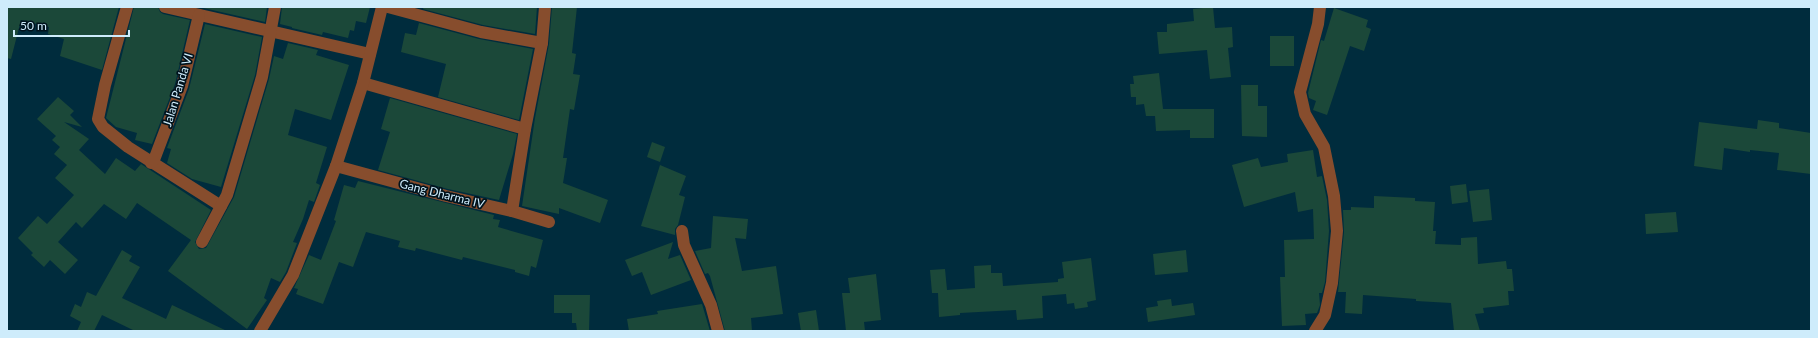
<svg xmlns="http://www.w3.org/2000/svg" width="1818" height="338" viewBox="0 0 1818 338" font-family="Lato,sans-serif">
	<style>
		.building { fill: #1b4839 }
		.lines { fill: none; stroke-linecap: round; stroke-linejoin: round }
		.street { stroke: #874d2d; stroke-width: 12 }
		.labels { text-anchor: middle; stroke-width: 3.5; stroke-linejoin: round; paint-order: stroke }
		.street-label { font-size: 12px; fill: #ceecfb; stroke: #00131d }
	</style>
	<rect width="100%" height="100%" fill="#002c3d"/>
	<g class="building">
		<polygon points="7,7 119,7 102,70 60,56 64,39 48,34 49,27 21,20 11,59 7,58"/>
		<polygon points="134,7 158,7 160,12 163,14 190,20 175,84 152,144 135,140 137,133 116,127 106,118"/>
		<polygon points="199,7 267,7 265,22"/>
		<polygon points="282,7 370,7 366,23 356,21 354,31 350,30 348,38 323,32 322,35 292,28 292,27 280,24"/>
		<polygon points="424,7 537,7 535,34 483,25 423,9"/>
		<polygon points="552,7 577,7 572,53 576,54 573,74 580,75 574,110 570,109 563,158 567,158 563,183 608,200 600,223 559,208 559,214 522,206 535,118 549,44"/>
		<polygon points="1213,7 1215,28 1232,27 1233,47 1228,48 1231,77 1210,79 1207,50 1159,54 1157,32 1167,32 1167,24 1194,21 1193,9"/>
		<polygon points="1334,8 1368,20 1366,27 1371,29 1364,51 1350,46 1327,115 1313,110 1316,101 1309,98 1308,93 1321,40 1324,41"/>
		<polygon points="419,23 479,39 533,49 519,120 438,97 446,64 401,52 405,33 416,35"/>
		<polygon points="205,24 262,37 255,75 221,187 192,179 167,163 171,149 167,148 189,89"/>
		<rect x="1270" y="36" width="24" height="30"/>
		<polygon points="288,43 318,50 316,55 349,65 331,120 295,109 288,135 327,147 316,183 320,185 314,202 309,200 303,219 293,242 297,243 286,272 280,282 271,278 264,298 267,300 247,329 168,271 191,240 137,203 126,219 104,204 82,228 76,222 58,242 78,260 65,274 50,260 44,267 31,255 33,253 18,238 38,216 47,224 74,195 55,178 67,165 54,154 60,147 52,140 56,136 37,119 58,97 74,111 70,115 82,127 64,122 89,139 79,150 105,174 116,158 135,171 141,164 211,210 195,242 199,249 206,248 234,197 269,79 274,56 283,59"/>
		<polygon points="1159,73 1163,109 1214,109 1214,138 1190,138 1190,130 1156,131 1155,116 1146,116 1144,104 1136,105 1136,97 1131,97 1130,84 1134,84 1133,76"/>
		<polygon points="1241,85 1258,85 1258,106 1267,106 1267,137 1242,136"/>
		<polygon points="390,98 517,134 513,154 499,200 448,189 378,170 390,132 381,129"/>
		<polygon points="1758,120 1779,123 1779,128 1811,133 1811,174 1777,170 1779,153 1750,150 1750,152 1724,148 1722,170 1694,166 1699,122 1757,129"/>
		<polygon points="652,142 665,147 660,162 647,157"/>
		<polygon points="1313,150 1317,177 1322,176 1327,200 1329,231 1325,282 1322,293 1319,293 1320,305 1317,313 1305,314 1306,325 1282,326 1280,277 1285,277 1284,240 1314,239 1313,209 1298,212 1295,192 1244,207 1232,165 1258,158 1261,167 1288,162 1287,154"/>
		<polygon points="660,165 686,176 679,195 685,197 678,225 675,229 675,235 641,226"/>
		<polygon points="358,181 494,215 493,219 500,220 498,227 543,240 536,268 531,266 529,276 515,272 515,270 463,257 462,260 416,248 415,251 398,247 400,241 366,232 353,267 339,262 323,304 296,294 298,289 294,288 309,255 321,260 336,221 334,220 344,185 355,188"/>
		<polygon points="1466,184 1468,202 1452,204 1450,186"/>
		<polygon points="1489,189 1492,220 1473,222 1469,191"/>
		<polygon points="1374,196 1415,198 1415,201 1435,202 1433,231 1436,231 1435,244 1461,245 1461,238 1477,237 1478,264 1506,261 1507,269 1512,269 1514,291 1508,291 1509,305 1483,308 1484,313 1475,314 1480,331 1454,331 1451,303 1416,301 1416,299 1363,295 1362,314 1345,313 1346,292 1338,292 1344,232 1343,210 1351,210 1351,207 1374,208"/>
		<polygon points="1676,212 1678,232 1646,234 1645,214"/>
		<polygon points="713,216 748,219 746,239 735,238 742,271 776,266 783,314 751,318 752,331 725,331 710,276 708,273 705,274 695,251 711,248"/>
		<polygon points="673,242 668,259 680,255 691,280 651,295 642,272 632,276 625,260"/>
		<polygon points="122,250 132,256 129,261 140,267 122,298 166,319 172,305 227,331 135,331 102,315 94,331 77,331 81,322 70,316 75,304 81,307 87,292 96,296"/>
		<polygon points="1186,250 1188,272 1155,275 1153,254"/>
		<polygon points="1091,258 1096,300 1087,302 1088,307 1075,309 1074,303 1067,304 1066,294 1042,296 1043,318 1017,320 1016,310 960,313 960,315 939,317 938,293 932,293 930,270 945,269 947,290 975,288 974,266 991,265 991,273 1002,273 1003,286 1058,282 1058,279 1064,278 1062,262"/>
		<polygon points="876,274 881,320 864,322 865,331 846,331 842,293 850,293 848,278"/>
		<polygon points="554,295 590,295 589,331 577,331 576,323 572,323 572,313 554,313"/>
		<polygon points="1171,299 1172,306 1193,303 1195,315 1148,322 1146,308 1158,306 1157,301"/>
		<polygon points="702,304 710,331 629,331 627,319 658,314 657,311"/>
		<polygon points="816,310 819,331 801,331 798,313"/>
	</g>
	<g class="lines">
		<g class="street">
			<polyline points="127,7 105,85 98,119 103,127 128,147 221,206"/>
			<polyline points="165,7 370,54"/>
			<polyline points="388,7 481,32 542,43"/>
			<polyline points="363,83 525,129"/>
			<polyline points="151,163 154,160 182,86 199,15"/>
			<polyline points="336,166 446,196 512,211 549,222"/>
			<polyline points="512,211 525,129 542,43 545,7"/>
			<polyline points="682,231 684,245 711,305 718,331"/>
			<polyline points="202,242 227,195 262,77 275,7"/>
			<polyline points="260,331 293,275 336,166 363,83 382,7"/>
			<polyline points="1315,331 1325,315 1332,283 1337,231 1334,196 1324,147 1305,114 1300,92 1318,24 1320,7"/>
		</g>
	</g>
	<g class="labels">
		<g class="street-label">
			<text transform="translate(178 90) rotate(-73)" y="4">Jalan Panda VI</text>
			<text transform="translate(442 194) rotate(14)" y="4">Gang Dharma IV</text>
		</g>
	</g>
	<rect width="1818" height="338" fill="none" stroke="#ceecfb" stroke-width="16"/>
	<path d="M14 30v6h115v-6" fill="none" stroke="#ceecfb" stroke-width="2"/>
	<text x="20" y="30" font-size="12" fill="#ceecfb" stroke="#00131d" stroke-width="3" paint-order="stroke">50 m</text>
</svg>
